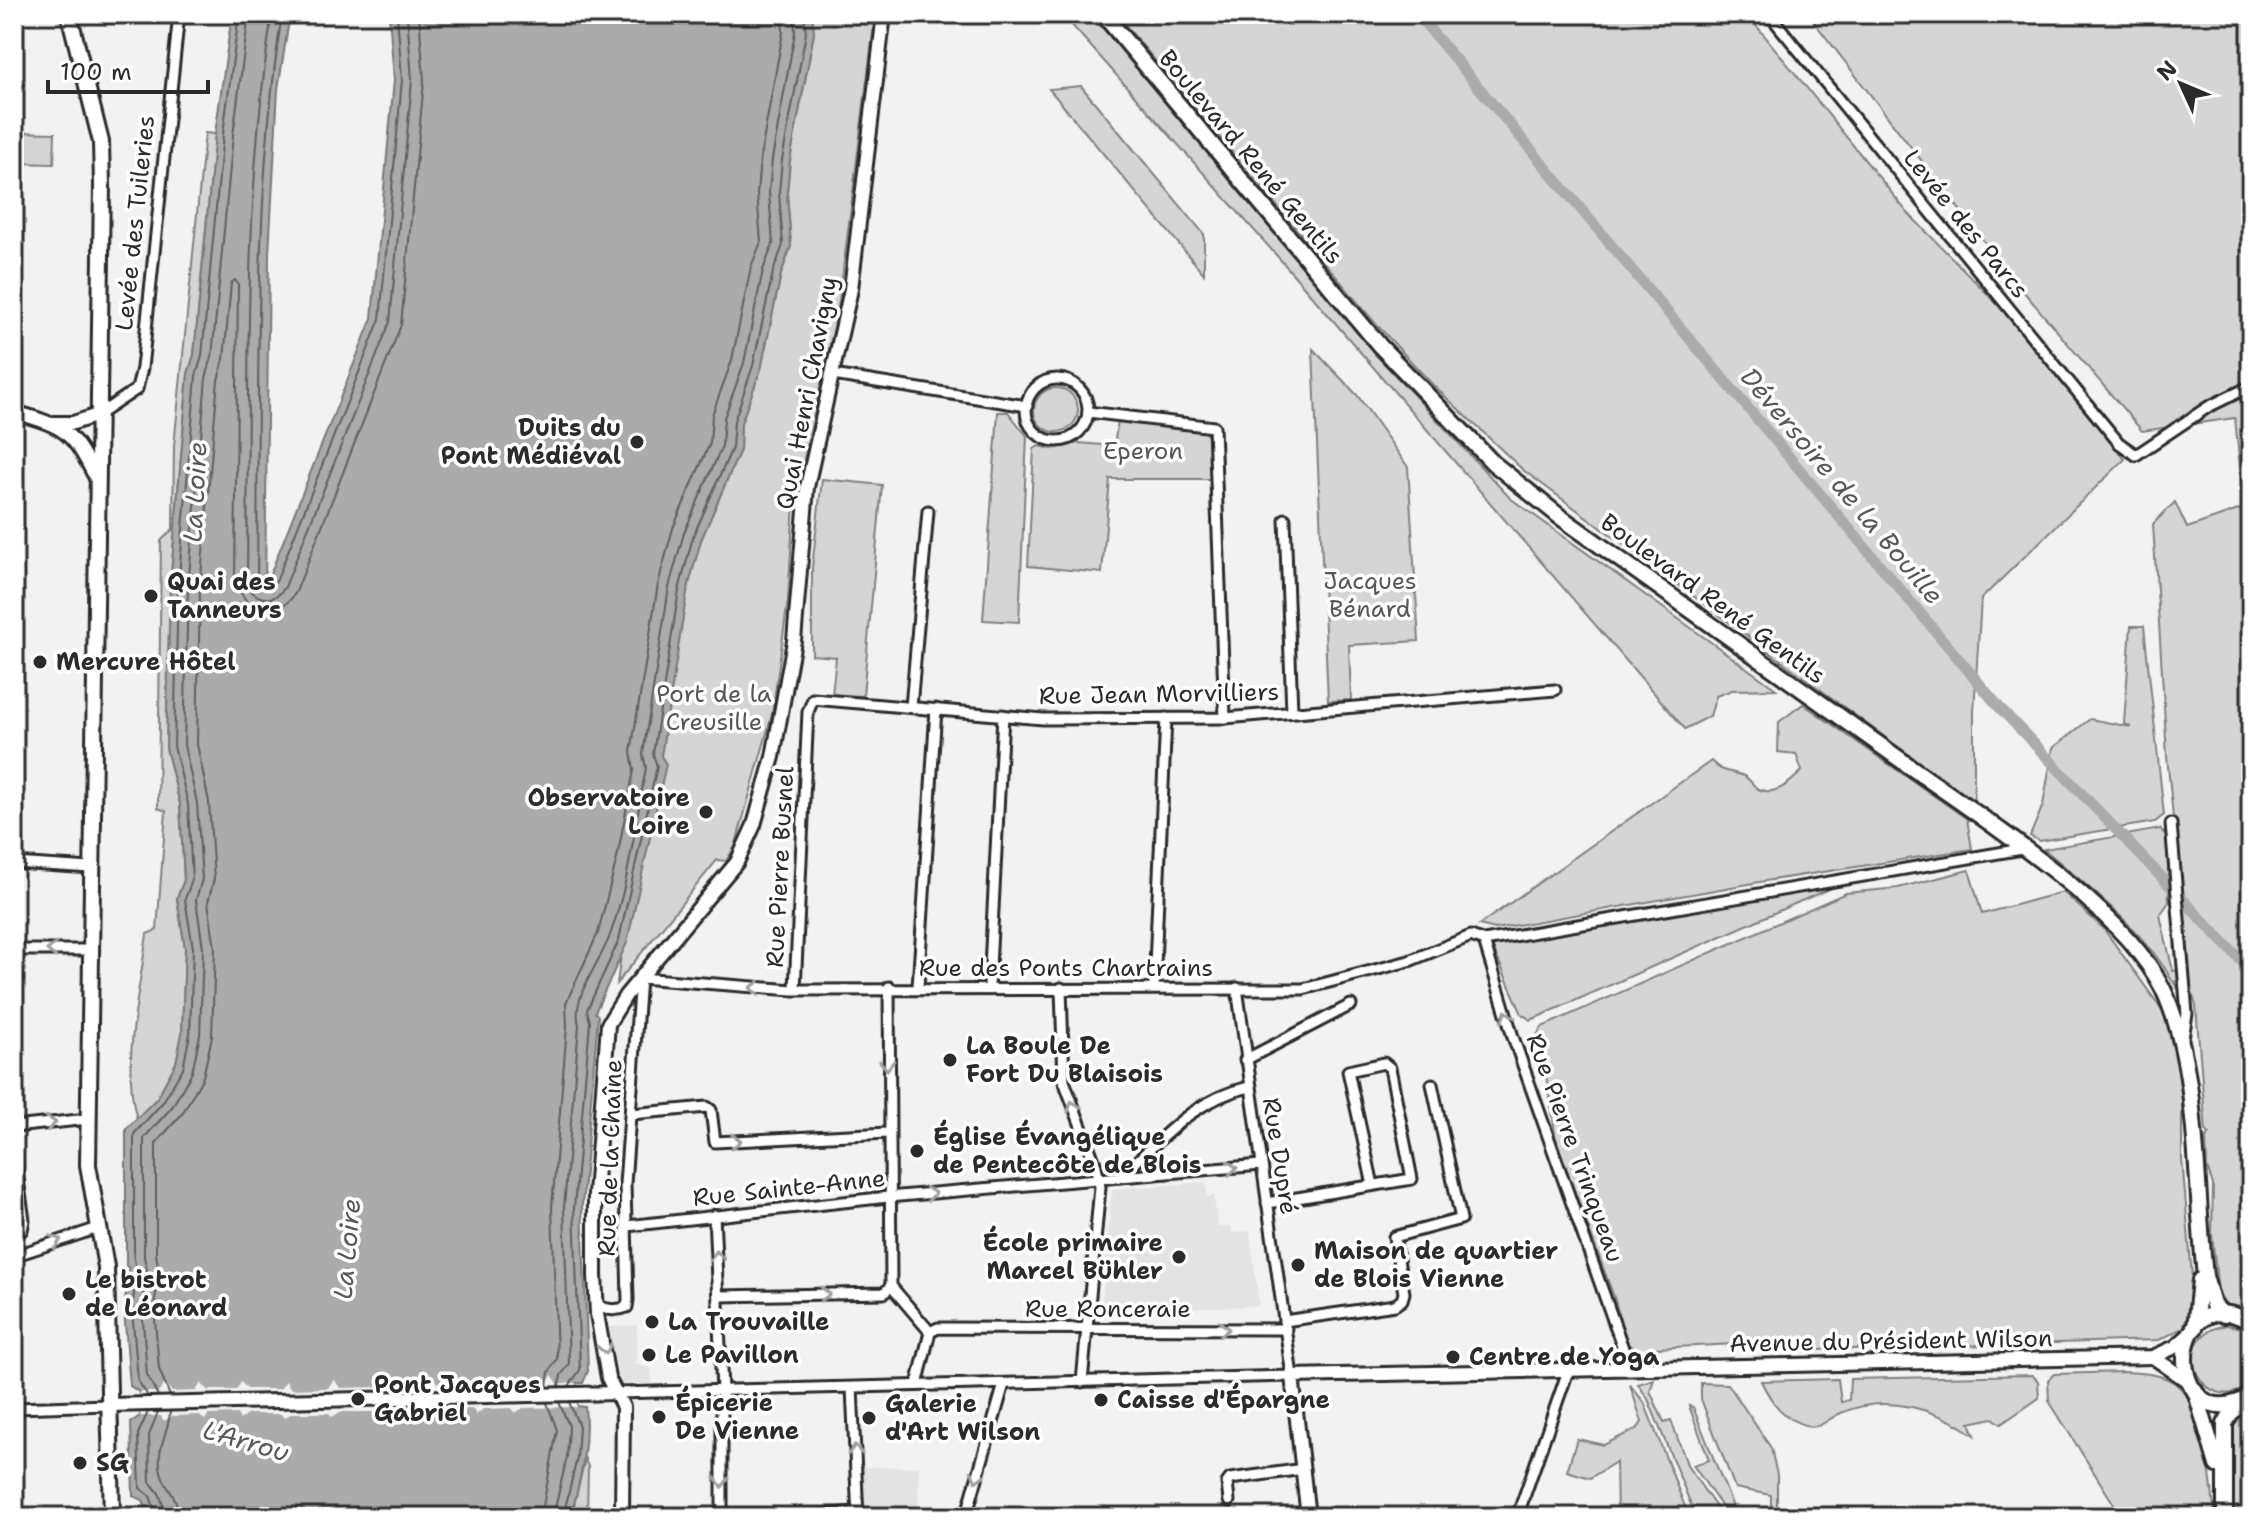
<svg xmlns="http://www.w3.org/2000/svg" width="2265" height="1531" viewBox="0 0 2265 1531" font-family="'Shantell Sans',sans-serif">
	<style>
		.built { fill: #e3e3e3 }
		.green { fill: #d5d5d5; stroke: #808080; stroke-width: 2 }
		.water { fill: #ababab; stroke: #787878; stroke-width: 2 }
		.pier { fill: #f2f2f2 }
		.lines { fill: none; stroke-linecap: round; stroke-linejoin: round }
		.shore { stroke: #5e5e5e; stroke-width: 2 }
		.canal { stroke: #ababab; stroke-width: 11 }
		.street-casing { stroke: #2b2b2b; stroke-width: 15 }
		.secondary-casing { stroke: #2b2b2b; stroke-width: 18 }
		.primary-casing { stroke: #2b2b2b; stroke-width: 20 }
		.street { stroke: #fff; stroke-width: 9 }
		.secondary { stroke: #fff; stroke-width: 12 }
		.primary { stroke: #fff; stroke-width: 14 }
		.oneway { stroke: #a0a0a0 }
		.poi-dot { fill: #2b2b2b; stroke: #fff; stroke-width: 3 }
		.labels { text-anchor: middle; stroke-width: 7; stroke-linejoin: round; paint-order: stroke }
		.street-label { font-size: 24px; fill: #2b2b2b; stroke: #fff }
		.poi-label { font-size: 24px; font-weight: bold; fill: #2b2b2b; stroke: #fff; text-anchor: start }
		.park-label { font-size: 24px; fill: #565656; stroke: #fff }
		.water-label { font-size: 26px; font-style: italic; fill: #585858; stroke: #fff }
	</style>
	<rect width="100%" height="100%" fill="#f2f2f2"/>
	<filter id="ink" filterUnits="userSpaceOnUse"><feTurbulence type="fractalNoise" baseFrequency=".0125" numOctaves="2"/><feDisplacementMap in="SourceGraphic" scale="16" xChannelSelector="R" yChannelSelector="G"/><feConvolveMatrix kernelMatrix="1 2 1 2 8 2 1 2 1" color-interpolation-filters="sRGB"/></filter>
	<g filter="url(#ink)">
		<g class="built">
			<polygon points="1206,1182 1207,1197 1214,1196 1218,1227 1231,1226 1232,1233 1250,1231 1259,1306 1192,1308 1102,1303 1112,1189"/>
			<polygon points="637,1325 636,1365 651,1368 652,1384 621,1384 607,1327"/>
			<polygon points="862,1467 919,1467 918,1516 864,1517"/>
		</g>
		<g class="green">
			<polygon points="812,14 874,14 873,33 838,310 794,503 788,600 772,715 735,847 726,861 717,860 617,983 659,686 701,540 740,450 741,423 761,369 781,274 791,246 787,193 790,160 814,33"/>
			<polygon points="1062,14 1091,14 1370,348 1510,498 1776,689 1732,690 1716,696 1710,716 1685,729 1293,274"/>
			<polygon points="1116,14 1747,14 1907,212 2013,320 2125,459 1981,599 1974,711 1974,803 1523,470 1433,385 1376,324"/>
			<path d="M1808,14H2251V1313L2225,1304L2218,1293L2212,1234L2213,1185L2207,1167L2206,1138L2210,1134L2206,1131L2196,1006L2189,983L2176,981V986C2143,929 2093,891 2044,849L2160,829L2167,837L2169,902L2160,915L2173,971L2188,969L2167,756L2153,524L2175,502L2187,528L2244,508L2235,418L2142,431L2017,284Z"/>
			<polygon points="1081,86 1204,234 1204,274 1049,89"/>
			<polygon points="14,132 55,133 54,164 14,163"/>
			<path d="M205,133L215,134L194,355L188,374L170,587L166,748L180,804L184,880L177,898L185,948L182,1034L176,1063L157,1098L137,1119C121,1066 140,989 147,934L157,930L166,811L158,808L161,541L173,529L174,446Z"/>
			<polygon points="1313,349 1357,395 1408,467 1419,641 1349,645 1351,700 1328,701"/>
			<circle cx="1056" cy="410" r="22"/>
			<polygon points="998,412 1008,412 1027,436 1019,622 983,620"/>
			<polygon points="1118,420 1204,431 1209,438 1211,479 1110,479 1102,573 1028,566 1034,449 1039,446 1052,449 1079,443 1114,446"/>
			<polygon points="822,479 882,485 863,696 832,695 836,657 812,655 812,568"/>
			<polygon points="2131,626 2144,626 2164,815 2155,822 2039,841 2030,836 2043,805 2053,748 2090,719 2131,727 2124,723"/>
			<path d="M1803,704L1967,819L1972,849L1765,881L1495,929L1479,925L1711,761C1723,774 1729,770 1744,776C1750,779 1753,786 1758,789C1775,797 1791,782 1802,771L1796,754L1778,752L1779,722Z"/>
			<polygon points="1969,870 1982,914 2063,892 2103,928 2168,1018 2182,1087 2182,1159 2194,1301 2183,1328 2159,1340 1781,1351 1756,1343 1655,1348 1646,1355 1627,1344 1614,1297 1556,1142 1549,1089 1536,1037 1542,1027 1846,893 1898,888"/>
			<polygon points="1833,887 1531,1020 1522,1014 1492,946"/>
			<path d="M2227,1325L2237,1327L2251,1336V1383C2205,1423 2161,1337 2227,1325Z"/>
			<path d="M2124,1372C2140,1373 2159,1373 2173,1382C2206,1403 2211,1481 2215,1517H2122L2049,1401L2048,1380L2054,1374Z"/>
			<path d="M2032,1375L2038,1381L2039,1398L2001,1424L1993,1418L1970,1423L1975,1435C1937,1409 1886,1393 1841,1413C1830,1417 1820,1430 1808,1426C1784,1420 1771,1402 1761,1381L1838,1379L1841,1402L1849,1400L1850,1379Z"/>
			<polygon points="1654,1379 1650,1391 1664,1422 1671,1420 1688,1467 1723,1517 1696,1517 1648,1399 1638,1384"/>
			<polygon points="1701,1383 1728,1384 1771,1448 1777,1475 1777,1517 1754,1516 1771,1513 1771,1495 1735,1488 1701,1399"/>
			<polygon points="1630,1385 1644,1402 1689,1517 1617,1517 1616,1462 1590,1478 1567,1471 1577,1439 1604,1445 1638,1428 1642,1422"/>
			<polygon points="1689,1406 1693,1407 1737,1517 1729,1517 1693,1465 1709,1460"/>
			<path d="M2251,1406V1517H2235C2229,1481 2215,1427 2251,1406Z"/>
			<polygon points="585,1459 588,1467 587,1517 571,1517"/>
		</g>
		<path class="water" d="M232,14H290L278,89L269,254L265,587L372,318L394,80L389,14H812L814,33L790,160L787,193L791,246L781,274L761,369L741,423L740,450L701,540L687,592L661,756L666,764L627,943L595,1012L598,1016L582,1206L588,1371L583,1383H576L577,1406L585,1407C589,1445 580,1480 571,1517H150L143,1500L133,1496L131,1422L140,1416V1393L130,1386L124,1310L129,1268L126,1266V1129L157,1098L176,1063L182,1034L185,948L177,898L184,880L180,804L166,748L170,587L188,374L194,355L215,134Z"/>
		<polygon class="pier" points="552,1375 558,1383 576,1383 577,1407 523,1408 515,1413 512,1408 483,1409 476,1415 473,1409 439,1410 432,1416 428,1410 391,1411 387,1417 380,1412 340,1412 332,1417 329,1413 292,1413 284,1418 281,1414 248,1414 240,1420 237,1414 208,1415 205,1420 198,1415 172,1416 164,1421 161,1416 140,1416 140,1392 159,1392 165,1383 172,1392 196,1391 201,1383 207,1390 236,1390 241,1382 247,1389 280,1389 286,1381 291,1389 328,1388 334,1379 340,1388 379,1387 384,1379 391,1387 428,1386 433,1378 440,1386 472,1385 477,1377 483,1385 510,1384 516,1376 522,1384 547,1383"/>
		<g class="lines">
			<g class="shore">
				<path d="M272,14C243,200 249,391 247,578L252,592C264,602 277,600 285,587L390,322L412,80L407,14"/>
				<path d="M282,14C253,200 259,391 257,579L266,589L276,582L380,319L402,80L397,14"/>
				<path d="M559,1386L561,1375L569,1365L564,1207L579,1025C571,997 599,964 609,938C629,885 635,824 646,768L643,754L669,587L684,533L722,446L724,418L744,363L763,270L773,244L769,193L772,159L795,32L794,14"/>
				<polyline points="569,1386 580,1370 574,1208 590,1022 587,1010 619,940 657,766 653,754 679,590 693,537 732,448 734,421 753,366 773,272 783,245 779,193 782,160 806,33 804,14"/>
				<polyline points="547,1387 549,1372 557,1359 552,1207 567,1027 566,1003 598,933 617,858 634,770 631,752 658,584 673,528 710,443 712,415 732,360 751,267 761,242 757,194 760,158 783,32 782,14"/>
				<polyline points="148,1396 138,1381 132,1309 137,1270 134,1260 134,1134 163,1102 183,1068 190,1034 193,948 185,899 192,880 188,804 174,746 178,588 196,376 202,356 223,134 239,14"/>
				<polyline points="158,1396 147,1375 142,1308 147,1270 144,1257 144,1138 172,1107 192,1072 200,1035 203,948 196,900 202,879 197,803 184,745 188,588 206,378 212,357 233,135 249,14"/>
				<path d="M170,1396L159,1369L154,1307L159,1271L156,1254V1143L182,1114L203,1077L212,1036L215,948L208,902L214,879L209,802L197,744L200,588L218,380L224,359L231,283L235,280L238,284L235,583L248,604C267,615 285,610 296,592L401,325L424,81L419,14"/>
				<polyline points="148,1412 138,1434 140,1488 150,1496 157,1517"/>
				<polyline points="158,1412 149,1435 150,1482 159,1493 167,1517"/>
				<path d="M170,1412C169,1432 154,1451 162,1475C167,1490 179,1499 179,1517"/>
				<polyline points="541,1517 557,1430 547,1403"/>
				<polyline points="553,1517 567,1457 569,1426 559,1402"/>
				<polyline points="563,1517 577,1458 579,1426 569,1402"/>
			</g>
			<polyline class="canal" points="1417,14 1999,707 2251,971"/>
			<g class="street-casing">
				<g id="street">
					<polyline points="1769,14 2119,443 2136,455 2208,407 2251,386"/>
					<polyline points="833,375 1027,406"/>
					<circle cx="1057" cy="410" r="31"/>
					<polyline points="1088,412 1214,427 1225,718"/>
					<polyline points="98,415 137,389 142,368 179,14"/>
					<polyline points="1285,519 1292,712"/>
					<polyline points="911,707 928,511"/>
					<polyline points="2171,824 2187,1014 2183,1038"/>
					<polyline points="14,863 91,868"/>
					<polyline points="1484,941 2022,849"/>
					<polyline points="1484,941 1513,1037 1630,1368"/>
					<polyline points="14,950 90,950"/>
					<polyline points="889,987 891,1286 930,1332"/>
					<polyline points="918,987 936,709"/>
					<polyline points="989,987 1003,715"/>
					<polyline points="1061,988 1064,1081 1096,1166 1100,1187 1082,1382"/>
					<polyline points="1154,988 1166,718"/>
					<polyline points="795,989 808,712 813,699 1043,719 1225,718 1555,690"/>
					<polyline points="1245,1060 1351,1005"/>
					<polyline points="631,1114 707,1107 711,1110 715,1142 888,1133"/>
					<polyline points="14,1127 88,1119"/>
					<polyline points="14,1152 24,1220 22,1230 14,1236"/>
					<path d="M1120,1177C1162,1139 1192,1100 1249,1087"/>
					<polyline points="1267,1203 1412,1179 1390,1068 1384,1063 1348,1071 1373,1185"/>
					<polyline points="714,1215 722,1390 722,1517"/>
					<polyline points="627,1226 888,1197 1261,1165"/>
					<polyline points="14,1256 98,1228"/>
					<polyline points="719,1296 884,1293 891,1286"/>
					<path d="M596,1303C604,1311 617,1311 627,1307L628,1300L625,1184L640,978L793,990L1303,989L1409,961L1471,936L1484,941"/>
					<polyline points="1284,1321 1395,1305 1402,1300 1404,1293 1394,1237 1461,1219 1432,1084"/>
					<polyline points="930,1332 938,1328 1286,1329"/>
					<polyline points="917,1385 930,1332"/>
					<polyline points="852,1388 858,1517"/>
					<polyline points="617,1393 1292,1376 1237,988"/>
					<polyline points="14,1408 109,1405"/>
					<polyline points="1229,1501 1227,1483 1230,1479 1304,1469"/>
					<polyline points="797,1517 857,1512"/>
					<polyline points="966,1517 1004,1384"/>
					<polyline points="1517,1517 1568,1371"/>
				</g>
			</g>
			<g class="secondary-casing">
				<g id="secondary">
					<path d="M14,412C67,427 72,431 97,480"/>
					<polyline points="54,423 73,423 98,415"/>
					<polyline points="2153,1357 2189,1382"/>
					<polyline points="109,1405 617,1393"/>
					<polyline points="622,1517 623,1407 608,1378 597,1314 595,1275 595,1194 608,1024 626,995 737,862 754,825 773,757 794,641 807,487 851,289 884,14"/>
					<polyline points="1308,1517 1292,1376 2153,1357 2175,1347 2191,1333"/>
				</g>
			</g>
			<g class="primary-casing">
				<g id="primary">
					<polyline points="69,14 101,142 102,186 88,1165 106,1267 112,1517"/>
					<path d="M1103,14L1380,346L1493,463L1559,516C1675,598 1790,681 1905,763C1981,818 2122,906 2163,989C2200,1067 2195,1189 2205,1276L2213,1305L2224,1315"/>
					<path d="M2251,1322C2162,1273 2164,1446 2251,1396"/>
					<polyline points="2195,1328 2200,1280"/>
					<polyline points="2195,1390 2217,1465"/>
					<polyline points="2225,1517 2225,1424 2231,1413 2244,1401"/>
				</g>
			</g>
			<use href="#street" class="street"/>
			<use href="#secondary" class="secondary"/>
			<use href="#primary" class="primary"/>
		</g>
		<defs><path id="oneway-chevron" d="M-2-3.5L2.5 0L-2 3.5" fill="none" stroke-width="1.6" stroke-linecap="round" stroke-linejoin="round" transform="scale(2)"/></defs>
		<g class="oneway">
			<use href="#oneway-chevron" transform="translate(52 950) rotate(-179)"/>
			<use href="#oneway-chevron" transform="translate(755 988) rotate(-177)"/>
			<use href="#oneway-chevron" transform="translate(1507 1016) rotate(-107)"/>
			<use href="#oneway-chevron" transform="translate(887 1065) rotate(89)"/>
			<use href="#oneway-chevron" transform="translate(1073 1106) rotate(-111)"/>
			<use href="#oneway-chevron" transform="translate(51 1123) rotate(-6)"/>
			<use href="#oneway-chevron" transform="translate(736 1141) rotate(-4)"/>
			<use href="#oneway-chevron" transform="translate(1232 1168) rotate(-5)"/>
			<use href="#oneway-chevron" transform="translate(931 1194) rotate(-4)"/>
			<use href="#oneway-chevron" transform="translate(56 1241) rotate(-19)"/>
			<use href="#oneway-chevron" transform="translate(717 1256) rotate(-94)"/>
			<use href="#oneway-chevron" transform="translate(825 1294) rotate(-1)"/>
			<use href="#oneway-chevron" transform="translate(1224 1329) rotate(-1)"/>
			<use href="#oneway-chevron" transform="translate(605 1349) rotate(78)"/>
			<use href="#oneway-chevron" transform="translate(855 1450) rotate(-92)"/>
			<use href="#oneway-chevron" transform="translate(977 1477) rotate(106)"/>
			<use href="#oneway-chevron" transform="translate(722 1482) rotate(90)"/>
		</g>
	</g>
	<g class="poi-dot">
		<circle cx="637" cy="442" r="8"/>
		<circle cx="151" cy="596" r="8"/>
		<circle cx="40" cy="662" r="8"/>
		<circle cx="706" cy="812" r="8"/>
		<circle cx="950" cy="1060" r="8"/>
		<circle cx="917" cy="1151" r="8"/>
		<circle cx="1179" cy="1257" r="8"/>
		<circle cx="1298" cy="1265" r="8"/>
		<circle cx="69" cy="1294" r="8"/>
		<circle cx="652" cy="1322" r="8"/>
		<circle cx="649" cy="1355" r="8"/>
		<circle cx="1453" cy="1357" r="8"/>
		<circle cx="358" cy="1399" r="8"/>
		<circle cx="1101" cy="1400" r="8"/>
		<circle cx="659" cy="1417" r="8"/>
		<circle cx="869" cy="1418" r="8"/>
		<circle cx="80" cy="1463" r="8"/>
	</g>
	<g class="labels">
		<g class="street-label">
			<text transform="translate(1251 157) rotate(50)" y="8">Boulevard René Gentils</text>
			<text transform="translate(135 223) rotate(-84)" y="8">Levée des Tuileries</text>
			<text transform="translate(1966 224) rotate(51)" y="8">Levée des Parcs</text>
			<text transform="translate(807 393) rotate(-79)" y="8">Quai Henri Chavigny</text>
			<text transform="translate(1713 599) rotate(36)" y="8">Boulevard René Gentils</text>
			<text transform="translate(1159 694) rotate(-1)" y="8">Rue Jean Morvilliers</text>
			<text transform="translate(780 867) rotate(-87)" y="8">Rue Pierre Busnel</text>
			<text x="1066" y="976">Rue des Ponts Chartrains</text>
			<text transform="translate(1575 1148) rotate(70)" y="8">Rue Pierre Trinqueau</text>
			<text transform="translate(1280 1156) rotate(81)" y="8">Rue Dupré</text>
			<text transform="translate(610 1158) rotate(-88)" y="8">Rue de la Chaîne</text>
			<text transform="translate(789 1188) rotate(-6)" y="8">Rue Sainte-Anne</text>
			<text x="1108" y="1317">Rue Ronceraie</text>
			<text transform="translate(1891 1341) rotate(-1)" y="8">Avenue du Président Wilson</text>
		</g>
		<g class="poi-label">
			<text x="621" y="436" text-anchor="end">Duits du<tspan x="621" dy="28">Pont Médiéval</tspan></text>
			<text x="167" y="590">Quai des<tspan x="167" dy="28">Tanneurs</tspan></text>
			<text x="56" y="670">Mercure Hôtel</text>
			<text x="690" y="806" text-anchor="end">Observatoire<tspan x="690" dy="28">Loire</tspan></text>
			<text x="966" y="1054">La Boule De<tspan x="966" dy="28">Fort Du Blaisois</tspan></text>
			<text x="933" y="1145">Église Évangélique<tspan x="933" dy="28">de Pentecôte de Blois</tspan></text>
			<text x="1163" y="1251" text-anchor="end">École primaire<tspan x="1163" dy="28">Marcel Bühler</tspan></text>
			<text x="1314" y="1259">Maison de quartier<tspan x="1314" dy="28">de Blois Vienne</tspan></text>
			<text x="85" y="1288">Le bistrot<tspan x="85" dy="28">de Léonard</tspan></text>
			<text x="668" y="1330">La Trouvaille</text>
			<text x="665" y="1363">Le Pavillon</text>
			<text x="1469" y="1365">Centre de Yoga</text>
			<text x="374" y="1393">Pont Jacques<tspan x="374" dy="28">Gabriel</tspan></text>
			<text x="1117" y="1408">Caisse d'Épargne</text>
			<text x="675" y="1411">Épicerie<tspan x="675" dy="28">De Vienne</tspan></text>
			<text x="885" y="1412">Galerie<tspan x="885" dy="28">d'Art Wilson</tspan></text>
			<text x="96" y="1471">SG</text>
		</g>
		<g class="park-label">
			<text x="1143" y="459">Eperon</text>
			<text x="1370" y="589">Jacques<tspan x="1370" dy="28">Bénard</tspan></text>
			<text x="714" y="702">Port de la<tspan x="714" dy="28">Creusille</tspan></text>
		</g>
		<g class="water-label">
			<text transform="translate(1842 486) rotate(50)" y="9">Déversoire de la Bouille</text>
			<text transform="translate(195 492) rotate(-87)" y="9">La Loire</text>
			<text transform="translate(347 1249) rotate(-85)" y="9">La Loire</text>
			<text transform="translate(246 1441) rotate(16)" y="9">L'Arrou</text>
		</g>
	</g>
	<rect width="2265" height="1531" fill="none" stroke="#fff" stroke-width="48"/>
	<rect x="24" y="24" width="2217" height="1483" fill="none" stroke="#2b2b2b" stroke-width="3" filter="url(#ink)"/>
	<g transform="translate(2181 84) rotate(314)" stroke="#ffffff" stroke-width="6" paint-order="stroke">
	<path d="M0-6L14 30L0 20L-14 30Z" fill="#2b2b2b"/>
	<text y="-12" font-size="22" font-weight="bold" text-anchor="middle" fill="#2b2b2b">N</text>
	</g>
	<path d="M48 80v12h160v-12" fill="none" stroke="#2b2b2b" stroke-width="4"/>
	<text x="60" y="80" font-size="24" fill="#2b2b2b" stroke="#ffffff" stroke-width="6" paint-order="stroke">100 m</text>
</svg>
